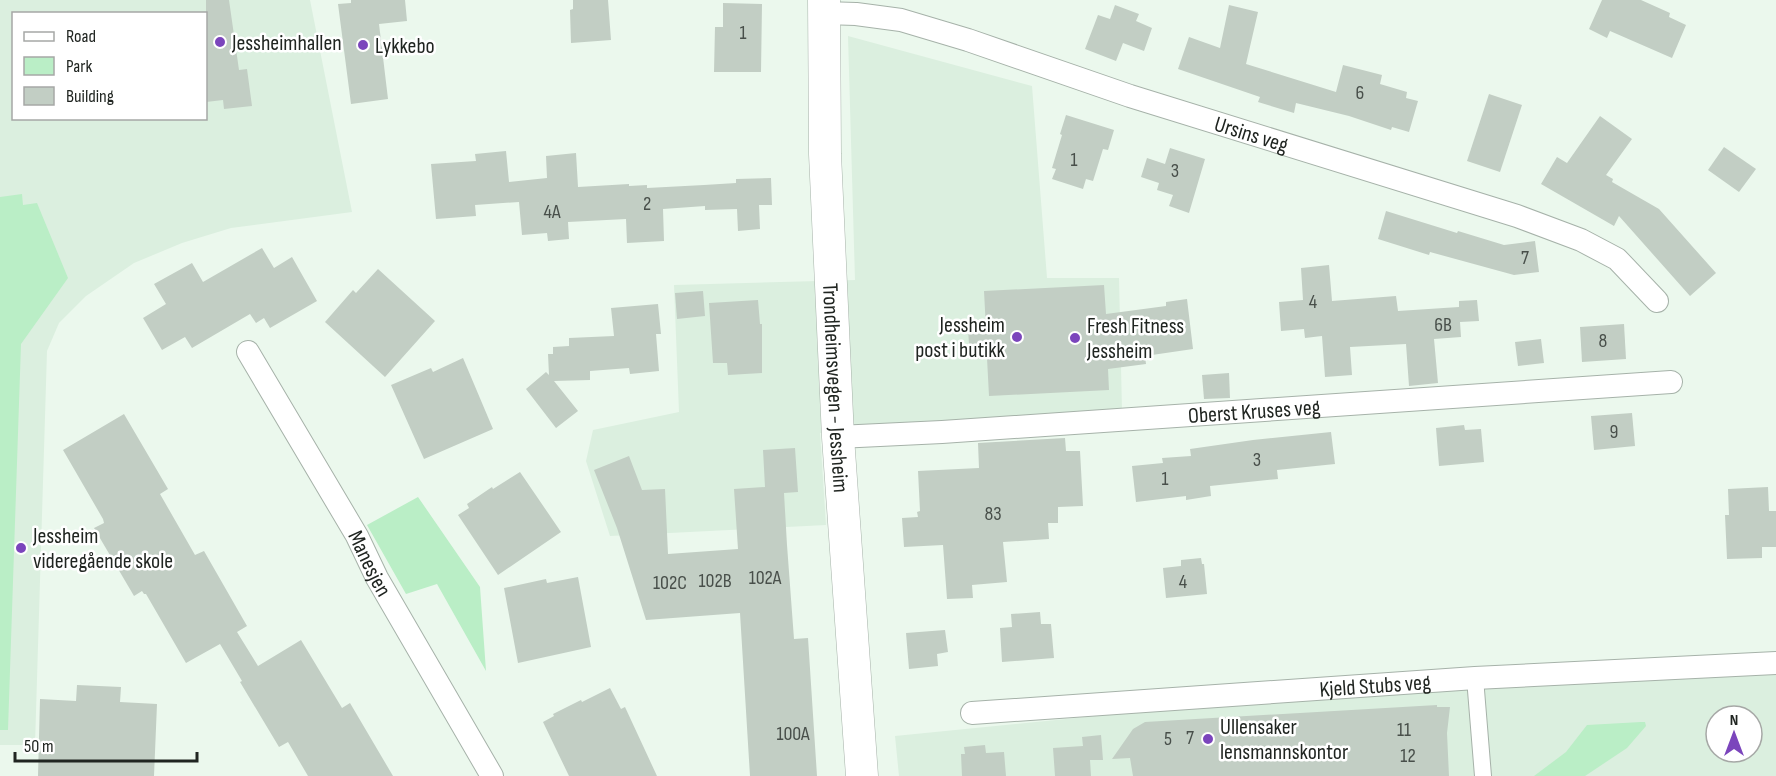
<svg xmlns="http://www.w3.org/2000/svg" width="1776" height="776" viewBox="0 0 1776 776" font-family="'Sofia Sans Condensed',sans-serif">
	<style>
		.built { fill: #dbefdf; fill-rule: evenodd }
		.green { fill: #baeec6 }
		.building { fill: #c2cec4 }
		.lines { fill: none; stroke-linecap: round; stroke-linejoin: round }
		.pedestrian-casing { stroke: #a6b2a9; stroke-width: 18 }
		.minor-casing { stroke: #a6b2a9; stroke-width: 24 }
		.secondary-casing { stroke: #a6b2a9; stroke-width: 33 }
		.pedestrian { stroke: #fff; stroke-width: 16 }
		.minor { stroke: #fff; stroke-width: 22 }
		.secondary { stroke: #fff; stroke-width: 32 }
		.poi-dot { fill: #7b45bc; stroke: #fff; stroke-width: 2 }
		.labels { text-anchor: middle; stroke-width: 5; stroke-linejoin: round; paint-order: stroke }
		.number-label { font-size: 20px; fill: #484f4a }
		.poi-label { font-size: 22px; fill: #202521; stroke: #fff; text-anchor: start }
		.street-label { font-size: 22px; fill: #202521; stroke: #fff }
	</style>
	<rect width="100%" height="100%" fill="#ebf8ed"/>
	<g class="built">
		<path d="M0,0H310L352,212L231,228L182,243L134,263L86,296L59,323L47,351L35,745H0ZM14,14H206V118H14Z"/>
		<polygon points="848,36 1032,86 1047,278 1119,278 1122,411 820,433 826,525 610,536 586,461 593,430 679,412 674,285 855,280"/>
		<path d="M1638,668L1776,675V776H899L895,736L1466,679ZM1716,716H1752V752H1716Z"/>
	</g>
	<g class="green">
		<polygon points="22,194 23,205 37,203 68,278 21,344 8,730 0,730 0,197"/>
		<polygon points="418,497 480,587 486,671 437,584 406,594 367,525"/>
		<polygon points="1641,722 1645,722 1646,726 1627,748 1585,776 1534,776 1566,752 1587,725"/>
	</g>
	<g class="building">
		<polygon points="206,0 229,0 239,70 247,69 252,106 224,109 223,100 206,102"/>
		<polygon points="351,0 405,0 407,21 379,24 388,99 351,104 338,4 351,3"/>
		<polygon points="573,0 608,0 611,40 571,43 570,10 573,9"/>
		<polygon points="1602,0 1641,0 1670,13 1669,17 1686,25 1672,58 1610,31 1607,38 1589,29"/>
		<polygon points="723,3 762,4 761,72 714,72 715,27 723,27"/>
		<polygon points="1115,5 1139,14 1136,21 1152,28 1144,51 1123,43 1116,61 1085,49 1098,15 1110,19"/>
		<polygon points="1229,5 1258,12 1246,64 1336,92 1343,65 1382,75 1380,84 1407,92 1406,98 1418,101 1409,132 1392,127 1391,130 1349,116 1296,103 1294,113 1258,102 1260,97 1178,69 1189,37 1220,48"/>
		<polygon points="1489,94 1522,105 1500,172 1467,161"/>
		<polygon points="1066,115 1114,130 1108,150 1103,149 1093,181 1086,179 1083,189 1052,179 1056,169 1052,168 1062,135 1060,134"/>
		<polygon points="1600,116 1632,139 1606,175 1613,179 1612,182 1659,209 1716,273 1690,296 1619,216 1614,226 1541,184 1557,157 1567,163"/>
		<polygon points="1724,147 1756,169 1739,192 1708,170"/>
		<polygon points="1170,148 1205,159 1189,213 1169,206 1173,195 1157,190 1159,183 1141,177 1147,158 1165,164"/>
		<polygon points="506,151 509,182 547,178 546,156 576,153 578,187 629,184 629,186 647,185 647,188 704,185 736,183 736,179 771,178 772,205 759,205 760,229 738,231 737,209 705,210 705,206 663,209 664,241 627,243 626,219 568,222 569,239 548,241 547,233 522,235 519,202 475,205 476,216 436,219 431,164 476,161 475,154"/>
		<polygon points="1386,211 1457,233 1458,231 1504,245 1535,241 1539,272 1514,275 1430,252 1429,255 1378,239"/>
		<polygon points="262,248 274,268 292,257 317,301 270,328 264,318 256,323 250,314 192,348 185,337 162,350 143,318 166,304 154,284 192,263 203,282"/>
		<polygon points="1329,265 1332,301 1396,296 1398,311 1459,307 1459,301 1477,300 1479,321 1460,322 1461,337 1434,339 1438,383 1409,386 1406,344 1350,347 1352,375 1325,377 1322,336 1305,338 1304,329 1281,331 1279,302 1303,300 1301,268"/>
		<polygon points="378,269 435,321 385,377 325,322 353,290 356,293"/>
		<polygon points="1104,285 1106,314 1166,306 1166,302 1187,299 1193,349 1145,356 1146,364 1108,369 1109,390 989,396 987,358 970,359 968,329 986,329 984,291"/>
		<polygon points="703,291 705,316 677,319 675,293"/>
		<polygon points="758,300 760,324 762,324 762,373 728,375 727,363 713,363 709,303"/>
		<polygon points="658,304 661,334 656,334 659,371 630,374 629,368 590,371 590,380 554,381 578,411 556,428 526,389 546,372 549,375 548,354 553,354 553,347 569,346 569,338 614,336 611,308"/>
		<polygon points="1624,324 1626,359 1582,362 1580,327"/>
		<polygon points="1541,339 1544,363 1518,366 1515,342"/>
		<polygon points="463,358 493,429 424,459 391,385 431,368 433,372"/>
		<polygon points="1229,373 1230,398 1204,399 1202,375"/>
		<polygon points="1632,413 1635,446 1594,450 1591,416"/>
		<polygon points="124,414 168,489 160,494 195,555 204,551 247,626 237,632 258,666 301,640 342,708 350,703 393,776 308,776 288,742 279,747 240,682 242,681 220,644 186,663 146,594 144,594 142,591 134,596 94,528 104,523 103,519 63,450"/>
		<polygon points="1464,425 1465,430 1481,429 1484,462 1439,466 1436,428"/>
		<polygon points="1331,432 1335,464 1277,470 1278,479 1210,486 1211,496 1186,500 1186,496 1136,502 1132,466 1163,463 1162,458 1191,456 1190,449 1253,440"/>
		<polygon points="1065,438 1066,451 1080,451 1083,506 1058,507 1058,523 1048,523 1049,539 1003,542 1007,582 972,585 973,598 947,599 943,545 904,547 902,518 918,517 917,512 920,511 918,471 979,468 978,443"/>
		<polygon points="795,448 798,492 784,493 787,545 794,639 808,638 817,776 750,776 740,613 646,620 617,528 594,470 629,456 642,490 665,489 668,554 738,549 734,489 765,487 763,450"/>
		<polygon points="520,472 561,532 498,575 458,515 469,508 467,504 492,487 493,489"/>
		<polygon points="1768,487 1769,511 1776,511 1776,547 1762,547 1762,558 1727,559 1725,515 1729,515 1728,489"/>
		<polygon points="1201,558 1202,564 1204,564 1207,594 1166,598 1163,568 1181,566 1181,560"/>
		<polygon points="578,577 591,647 518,663 504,588 546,579 547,583"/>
		<polygon points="1040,612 1041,624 1051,624 1054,658 1002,662 1000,628 1012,627 1011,614"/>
		<polygon points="945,630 948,652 937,654 938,666 909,669 906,633"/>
		<polygon points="77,685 121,687 120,702 157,704 154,776 38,776 40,699 76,701"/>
		<polygon points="610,688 621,709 625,707 657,776 569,776 543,722 554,716 553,714 581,700 582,702"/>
		<polygon points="1437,705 1437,707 1450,707 1447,733 1449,776 1133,776 1130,758 1112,759 1133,729 1145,722"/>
		<polygon points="1101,735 1103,760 1090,760 1091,776 1055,776 1053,748 1083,746 1082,737"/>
		<polygon points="985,745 986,753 1004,752 1006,776 962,776 961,754 965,754 964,747"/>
	</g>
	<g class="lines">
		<g class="pedestrian-casing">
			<polyline id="pedestrian" points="1475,678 1483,776"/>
		</g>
		<g class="minor-casing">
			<g id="minor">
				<path id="s1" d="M824,13L856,14L901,20L968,40L1130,96L1517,216L1581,240L1617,259L1657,301"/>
				<path id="s2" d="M248,352L357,536L377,578L492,776"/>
				<path id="s3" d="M838,437L942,432L1671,382"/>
				<path id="s4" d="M972,713L1475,678L1776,663"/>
			</g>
		</g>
		<g class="secondary-casing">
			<g id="secondary">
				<path id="s5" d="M824,0L825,154L838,437L862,776"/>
			</g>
		</g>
		<use href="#pedestrian" class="pedestrian"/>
		<use href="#minor" class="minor"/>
		<use href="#secondary" class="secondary"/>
	</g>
	<g class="poi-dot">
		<circle cx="220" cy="42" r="6"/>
		<circle cx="363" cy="45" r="6"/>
		<circle cx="1017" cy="337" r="6"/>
		<circle cx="1075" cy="338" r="6"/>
		<circle cx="21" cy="548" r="6"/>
		<circle cx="1208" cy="739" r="6"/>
	</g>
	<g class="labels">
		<g class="number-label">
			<text x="743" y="39">1</text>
			<text x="1360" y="99">6</text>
			<text x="1074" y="166">1</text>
			<text x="1175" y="177">3</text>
			<text x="647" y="210">2</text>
			<text x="552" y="218">4A</text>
			<text x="1525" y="264">7</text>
			<text x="1313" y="308">4</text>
			<text x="1443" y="331">6B</text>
			<text x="1603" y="347">8</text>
			<text x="1614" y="438">9</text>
			<text x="1257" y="466">3</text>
			<text x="1165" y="485">1</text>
			<text x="993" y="520">83</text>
			<text x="765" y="584">102A</text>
			<text x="715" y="587">102B</text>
			<text x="1183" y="588">4</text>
			<text x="670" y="589">102C</text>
			<text x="1404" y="736">11</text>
			<text x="793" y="740">100A</text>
			<text x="1190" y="744">7</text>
			<text x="1168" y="745">5</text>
			<text x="1408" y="762">12</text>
		</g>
		<g class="poi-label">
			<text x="232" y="50">Jessheimhallen</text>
			<text x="375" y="53">Lykkebo</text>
			<text x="1005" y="332" text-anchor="end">Jessheim<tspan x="1005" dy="25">post i butikk</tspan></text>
			<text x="1087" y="333">Fresh Fitness<tspan x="1087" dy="25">Jessheim</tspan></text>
			<text x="33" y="543">Jessheim<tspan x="33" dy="25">videregående skole</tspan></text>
			<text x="1220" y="734">Ullensaker<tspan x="1220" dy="25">lensmannskontor</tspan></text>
		</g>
		<g class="street-label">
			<text dy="8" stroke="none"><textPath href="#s1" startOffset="446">Ursins veg</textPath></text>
			<text dy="8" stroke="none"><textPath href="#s5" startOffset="388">Trondheimsvegen - Jessheim</textPath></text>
			<text dy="8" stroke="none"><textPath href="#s3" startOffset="417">Oberst Kruses veg</textPath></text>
			<text dy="8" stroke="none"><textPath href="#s2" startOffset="244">Manesjen</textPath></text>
			<text dy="8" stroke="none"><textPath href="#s4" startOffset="404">Kjeld Stubs veg</textPath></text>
		</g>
	</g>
	<rect x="12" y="12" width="195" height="108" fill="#ffffff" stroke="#a6a8a6" stroke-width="1.5"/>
	<rect x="24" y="32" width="30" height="9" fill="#ffffff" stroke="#a6a8a6" stroke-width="1.5"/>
	<text x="66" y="42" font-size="18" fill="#202521">Road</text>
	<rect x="24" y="57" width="30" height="18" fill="#baeec6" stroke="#a6a8a6" stroke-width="1.5"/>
	<text x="66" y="72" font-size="18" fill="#202521">Park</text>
	<rect x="24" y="87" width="30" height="18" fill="#c2cec4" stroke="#a6a8a6" stroke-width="1.5"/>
	<text x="66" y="102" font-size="18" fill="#202521">Building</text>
	<g transform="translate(1734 734)"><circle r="28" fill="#ffffff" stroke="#a6a8a6" stroke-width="1.5"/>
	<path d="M0-4.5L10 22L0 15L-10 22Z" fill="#7b45bc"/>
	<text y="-9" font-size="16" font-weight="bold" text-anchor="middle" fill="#202521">N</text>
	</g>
	<path d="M15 752v9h182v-9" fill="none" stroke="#202521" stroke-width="3"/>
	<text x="24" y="752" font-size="18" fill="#202521" stroke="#ffffff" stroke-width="4.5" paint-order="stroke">50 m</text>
</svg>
